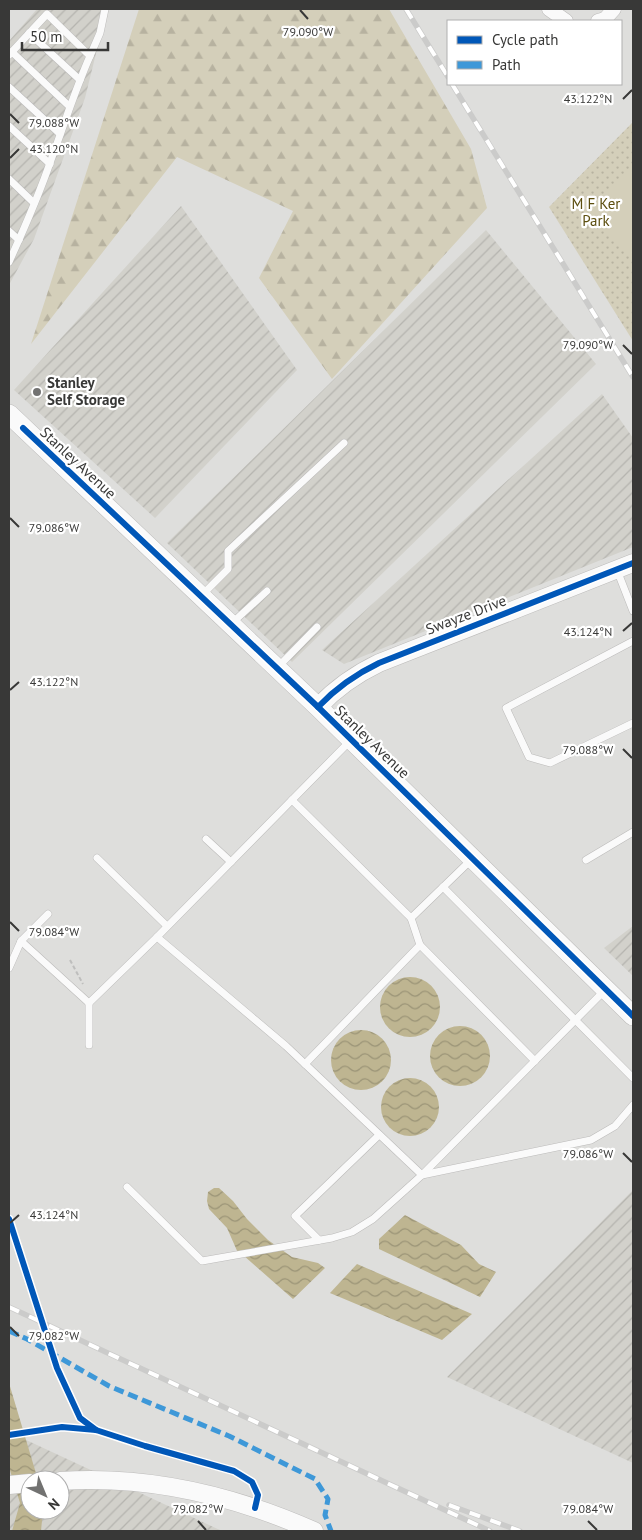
<svg xmlns="http://www.w3.org/2000/svg" width="642" height="1540" viewBox="0 0 642 1540" font-family="'PT Sans',sans-serif">
	<style>
		.industrial { fill: url(#industrial-furrows); fill-rule: evenodd }
		.grass { fill: url(#grass-dots) }
		.forest { fill: url(#forest-firs) }
		.pitch { fill: #d4cfba }
		.water { fill: url(#water-waves) }
		.lines { fill: none; stroke-linecap: round; stroke-linejoin: round }
		.service-casing { stroke: #bcbbba; stroke-width: 8 }
		.minor-casing { stroke: #bcbbba; stroke-width: 15 }
		.tertiary-casing { stroke: #bcbbba; stroke-width: 19 }
		.secondary-casing { stroke: #bcbbba; stroke-width: 20 }
		.path { stroke: #bebebd; stroke-width: 2; stroke-dasharray: 4 2.5; stroke-linecap: butt }
		.service { stroke: #fafafa; stroke-width: 7 }
		.minor { stroke: #fafafa; stroke-width: 14 }
		.tertiary { stroke: #fafafa; stroke-width: 18 }
		.secondary { stroke: #fafafa; stroke-width: 19 }
		.rail-casing { stroke: #cbcbca; stroke-width: 5.5 }
		.rail { stroke: #fff; stroke-width: 4; stroke-dasharray: 11; stroke-linecap: butt }
		.quiet { stroke: #3e98d8; stroke-width: 5; stroke-dasharray: 10 5; stroke-linecap: butt }
		.cycleway-casing { stroke: #fff; stroke-width: 9 }
		.cycleway { stroke: #0057b8; stroke-width: 6 }
		.ticks { fill: none; stroke: #383837; stroke-width: 2 }
		.poi-dot { fill: #727271; stroke: #fff; stroke-width: 2 }
		.labels { text-anchor: middle; stroke-width: 4.5; stroke-linejoin: round; paint-order: stroke }
		.park-label { font-size: 15px; fill: #5c4e0f; stroke: #fff }
		.poi-label { font-size: 15px; font-weight: bold; fill: #383837; stroke: #fff; text-anchor: start }
		.street-label { font-size: 15px; fill: #383837; stroke: #fff }
		.ticks-label { font-size: 12px; text-anchor: middle; fill: #383837; stroke: #fff; stroke-width: 4.5; stroke-linejoin: round; paint-order: stroke }
	</style>
	<defs>
		<pattern id="industrial-furrows" width="10" height="10" patternUnits="userSpaceOnUse" patternTransform="scale(1.25)"><rect width="10" height="10" fill="#d2d1cb"/><path d="M-1 1l2-2M0 10L10 0M9 11l2-2" fill="none" stroke="#b5b4af"/></pattern>
		<pattern id="grass-dots" width="8" height="8" patternUnits="userSpaceOnUse" patternTransform="scale(1.25)"><rect width="8" height="8" fill="#d4cfba"/><path d="M2 2h.1M6 6h.1" fill="none" stroke="#b7b2a0" stroke-width="1.8" stroke-linecap="round"/></pattern>
		<pattern id="forest-firs" width="22" height="20" patternUnits="userSpaceOnUse" patternTransform="scale(1.25)"><rect width="22" height="20" fill="#d4cfba"/><path d="M5 1l3.5 6h-7zM16 11l3.5 6h-7z" fill="#b7b2a0"/></pattern>
		<pattern id="water-waves" width="16" height="10" patternUnits="userSpaceOnUse" patternTransform="scale(1.25)"><rect width="16" height="10" fill="#beb591"/><path d="M0 5q4-4 8 0t8 0" fill="none" stroke="#9b9477"/></pattern>
	</defs>
	<rect width="100%" height="100%" fill="#dededc"/>
	<g class="industrial">
		<polygon points="37,9 107,9 85,98 34,239 9,285 9,41"/>
		<polygon points="181,206 297,370 155,518 14,390"/>
		<polygon points="486,230 596,364 292,662 167,543"/>
		<polygon points="602,394 633,438 633,547 344,664 322,650"/>
		<polygon points="633,926 633,976 604,948"/>
		<polygon points="633,1190 633,1463 447,1377"/>
		<path d="M9,1432L222,1531H9ZM30,1480H60V1510H30Z"/>
	</g>
	<polygon class="grass" points="633,122 633,341 549,207"/>
	<polygon class="forest" points="139,9 389,9 471,149 487,208 332,379 259,278 293,211 177,157 31,344"/>
	<polygon class="pitch" points="633,166 633,260 586,213"/>
	<g class="water">
		<circle cx="410" cy="1007" r="30"/>
		<circle cx="460" cy="1056" r="30"/>
		<circle cx="361" cy="1060" r="30"/>
		<circle cx="410" cy="1107" r="29"/>
		<polygon points="214,1188 219,1188 233,1201 247,1219 268,1240 292,1257 318,1263 325,1268 293,1299 243,1255 238,1253 227,1228 209,1209 207,1201 208,1192"/>
		<polygon points="405,1215 461,1245 479,1264 496,1272 480,1297 379,1249 379,1239"/>
		<polygon points="357,1264 472,1314 442,1340 330,1293"/>
		<polygon points="9,1383 38,1480 30,1480 30,1510 43,1510 41,1531 12,1531 20,1503 9,1467"/>
	</g>
	<g class="lines">
		<g class="service-casing">
			<g id="service">
				<polyline points="29,33 80,80"/>
				<polyline points="12,52 69,106"/>
				<path d="M9,55L47,14L90,56C75,90 64,125 51,160C39,195 24,229 9,262"/>
				<polyline points="90,56 100,33 105,9"/>
				<polyline points="9,87 60,134"/>
				<polyline points="9,126 50,164"/>
				<polyline points="9,179 34,203"/>
				<polyline points="9,231 19,240"/>
				<polyline points="617,570 633,611"/>
				<polyline points="201,596 228,569 228,551 344,443"/>
				<polyline points="231,624 267,591"/>
				<polyline points="633,641 506,708 529,757 550,763 633,723"/>
				<polyline points="277,668 317,627"/>
				<polyline points="351,740 157,937 286,1046 422,1175 591,1140 615,1126 633,1105"/>
				<polyline points="292,800 411,918 471,860"/>
				<polyline points="206,839 231,862"/>
				<polyline points="97,858 167,926"/>
				<polyline points="586,860 633,832"/>
				<polyline points="443,887 633,1078"/>
				<polyline points="21,941 89,1003"/>
				<polyline points="420,945 535,1061"/>
				<polyline points="9,968 21,941 48,914"/>
				<polyline points="89,1045 89,1003 157,937"/>
				<polyline points="305,1064 420,945 411,918"/>
				<polyline points="127,1187 202,1261 332,1238 352,1232 373,1219 422,1175 606,989"/>
				<polyline points="319,1240 295,1216 379,1135"/>
			</g>
		</g>
		<g class="minor-casing">
			<g id="minor">
				<polyline points="549,9 566,21"/>
				<polyline points="598,21 605,19 614,9"/>
			</g>
		</g>
		<g class="tertiary-casing">
			<g id="tertiary">
				<path d="M318,707C336,688 356,674 379,663L633,563"/>
				<path d="M60,1481C147,1475 235,1496 314,1531"/>
				<polyline points="9,1485 30,1483"/>
			</g>
		</g>
		<g class="secondary-casing">
			<polyline id="secondary" points="9,414 318,707 633,1016"/>
		</g>
		<polyline class="path" points="70,960 83,984"/>
		<use href="#service" class="service"/>
		<use href="#minor" class="minor"/>
		<use href="#tertiary" class="tertiary"/>
		<use href="#secondary" class="secondary"/>
		<g class="rail-casing">
			<g id="rail">
				<polyline points="406,9 448,77"/>
				<polyline points="452,84 633,377"/>
				<polyline points="9,1307 490,1531"/>
				<polyline points="449,1505 520,1531"/>
			</g>
		</g>
		<use href="#rail" class="rail"/>
		<polyline class="quiet" points="9,1331 27,1339 109,1386 229,1436 315,1479 328,1499 325,1515 331,1531"/>
		<g class="cycleway-casing">
			<g id="cycleway">
				<polyline points="23,428 318,707 633,1016"/>
				<path d="M318,707C336,688 356,674 379,663L633,563"/>
				<polyline points="9,1219 57,1368 80,1418 96,1430"/>
				<polyline points="9,1435 62,1427 96,1430 145,1446 234,1471 252,1482 258,1495 255,1508"/>
			</g>
		</g>
		<use href="#cycleway" class="cycleway"/>
	</g>
	<path class="ticks" d="M300,10L308,19M623,99L632,90M10,114L19,123M10,158L19,149M623,345L632,354M10,518L19,527M623,631L632,623M10,690L19,682M623,749L632,758M10,922L19,931M623,1153L632,1162M10,1223L19,1215M10,1327L19,1336M198,1521L206,1530M588,1521L597,1530"/>
	<circle class="poi-dot" cx="37" cy="392" r="5"/>
	<g class="labels">
		<g class="park-label">
			<text x="596" y="209">M F Ker<tspan x="596" dy="17">Park</tspan></text>
		</g>
		<g class="poi-label">
			<text x="47" y="388">Stanley<tspan x="47" dy="17">Self Storage</tspan></text>
		</g>
		<g class="street-label">
			<text transform="translate(78 463) rotate(43)" y="5">Stanley Avenue</text>
			<text transform="translate(466 615) rotate(-21)" y="5">Swayze Drive</text>
			<text transform="translate(372 742) rotate(44)" y="5">Stanley Avenue</text>
		</g>
	</g>
	<g class="ticks-label">
		<text x="308" y="36">79.090°W</text>
		<text x="588" y="103">43.122°N</text>
		<text x="54" y="127">79.088°W</text>
		<text x="54" y="153">43.120°N</text>
		<text x="588" y="349">79.090°W</text>
		<text x="54" y="532">79.086°W</text>
		<text x="588" y="636">43.124°N</text>
		<text x="54" y="686">43.122°N</text>
		<text x="588" y="754">79.088°W</text>
		<text x="54" y="936">79.084°W</text>
		<text x="588" y="1158">79.086°W</text>
		<text x="54" y="1219">43.124°N</text>
		<text x="54" y="1340">79.082°W</text>
		<text x="198" y="1513">79.082°W</text>
		<text x="588" y="1513">79.084°W</text>
	</g>
	<rect width="642" height="1540" fill="none" stroke="#383837" stroke-width="20"/>
	<rect x="447" y="20" width="175" height="65" fill="#ffffff" stroke="#afafaf"/>
	<rect x="457" y="36" width="25" height="8" fill="#0057b8" stroke="#afafaf"/>
	<text x="492" y="45" font-size="15" fill="#383837">Cycle path</text>
	<rect x="457" y="61" width="25" height="8" fill="#3e98d8" stroke="#afafaf"/>
	<text x="492" y="70" font-size="15" fill="#383837">Path</text>
	<g transform="translate(45 1495) rotate(136)"><circle r="24" fill="#ffffff" stroke="#afafaf"/>
	<path d="M0-4L9 19L0 12L-9 19Z" fill="#727271"/>
	<text y="-8" font-size="14" font-weight="bold" text-anchor="middle" fill="#383837">N</text>
	</g>
	<path d="M22 42v8h86v-8" fill="none" stroke="#383837" stroke-width="2.5"/>
	<text x="30" y="42" font-size="15" fill="#383837" stroke="#ffffff" stroke-width="4" paint-order="stroke">50 m</text>
</svg>
